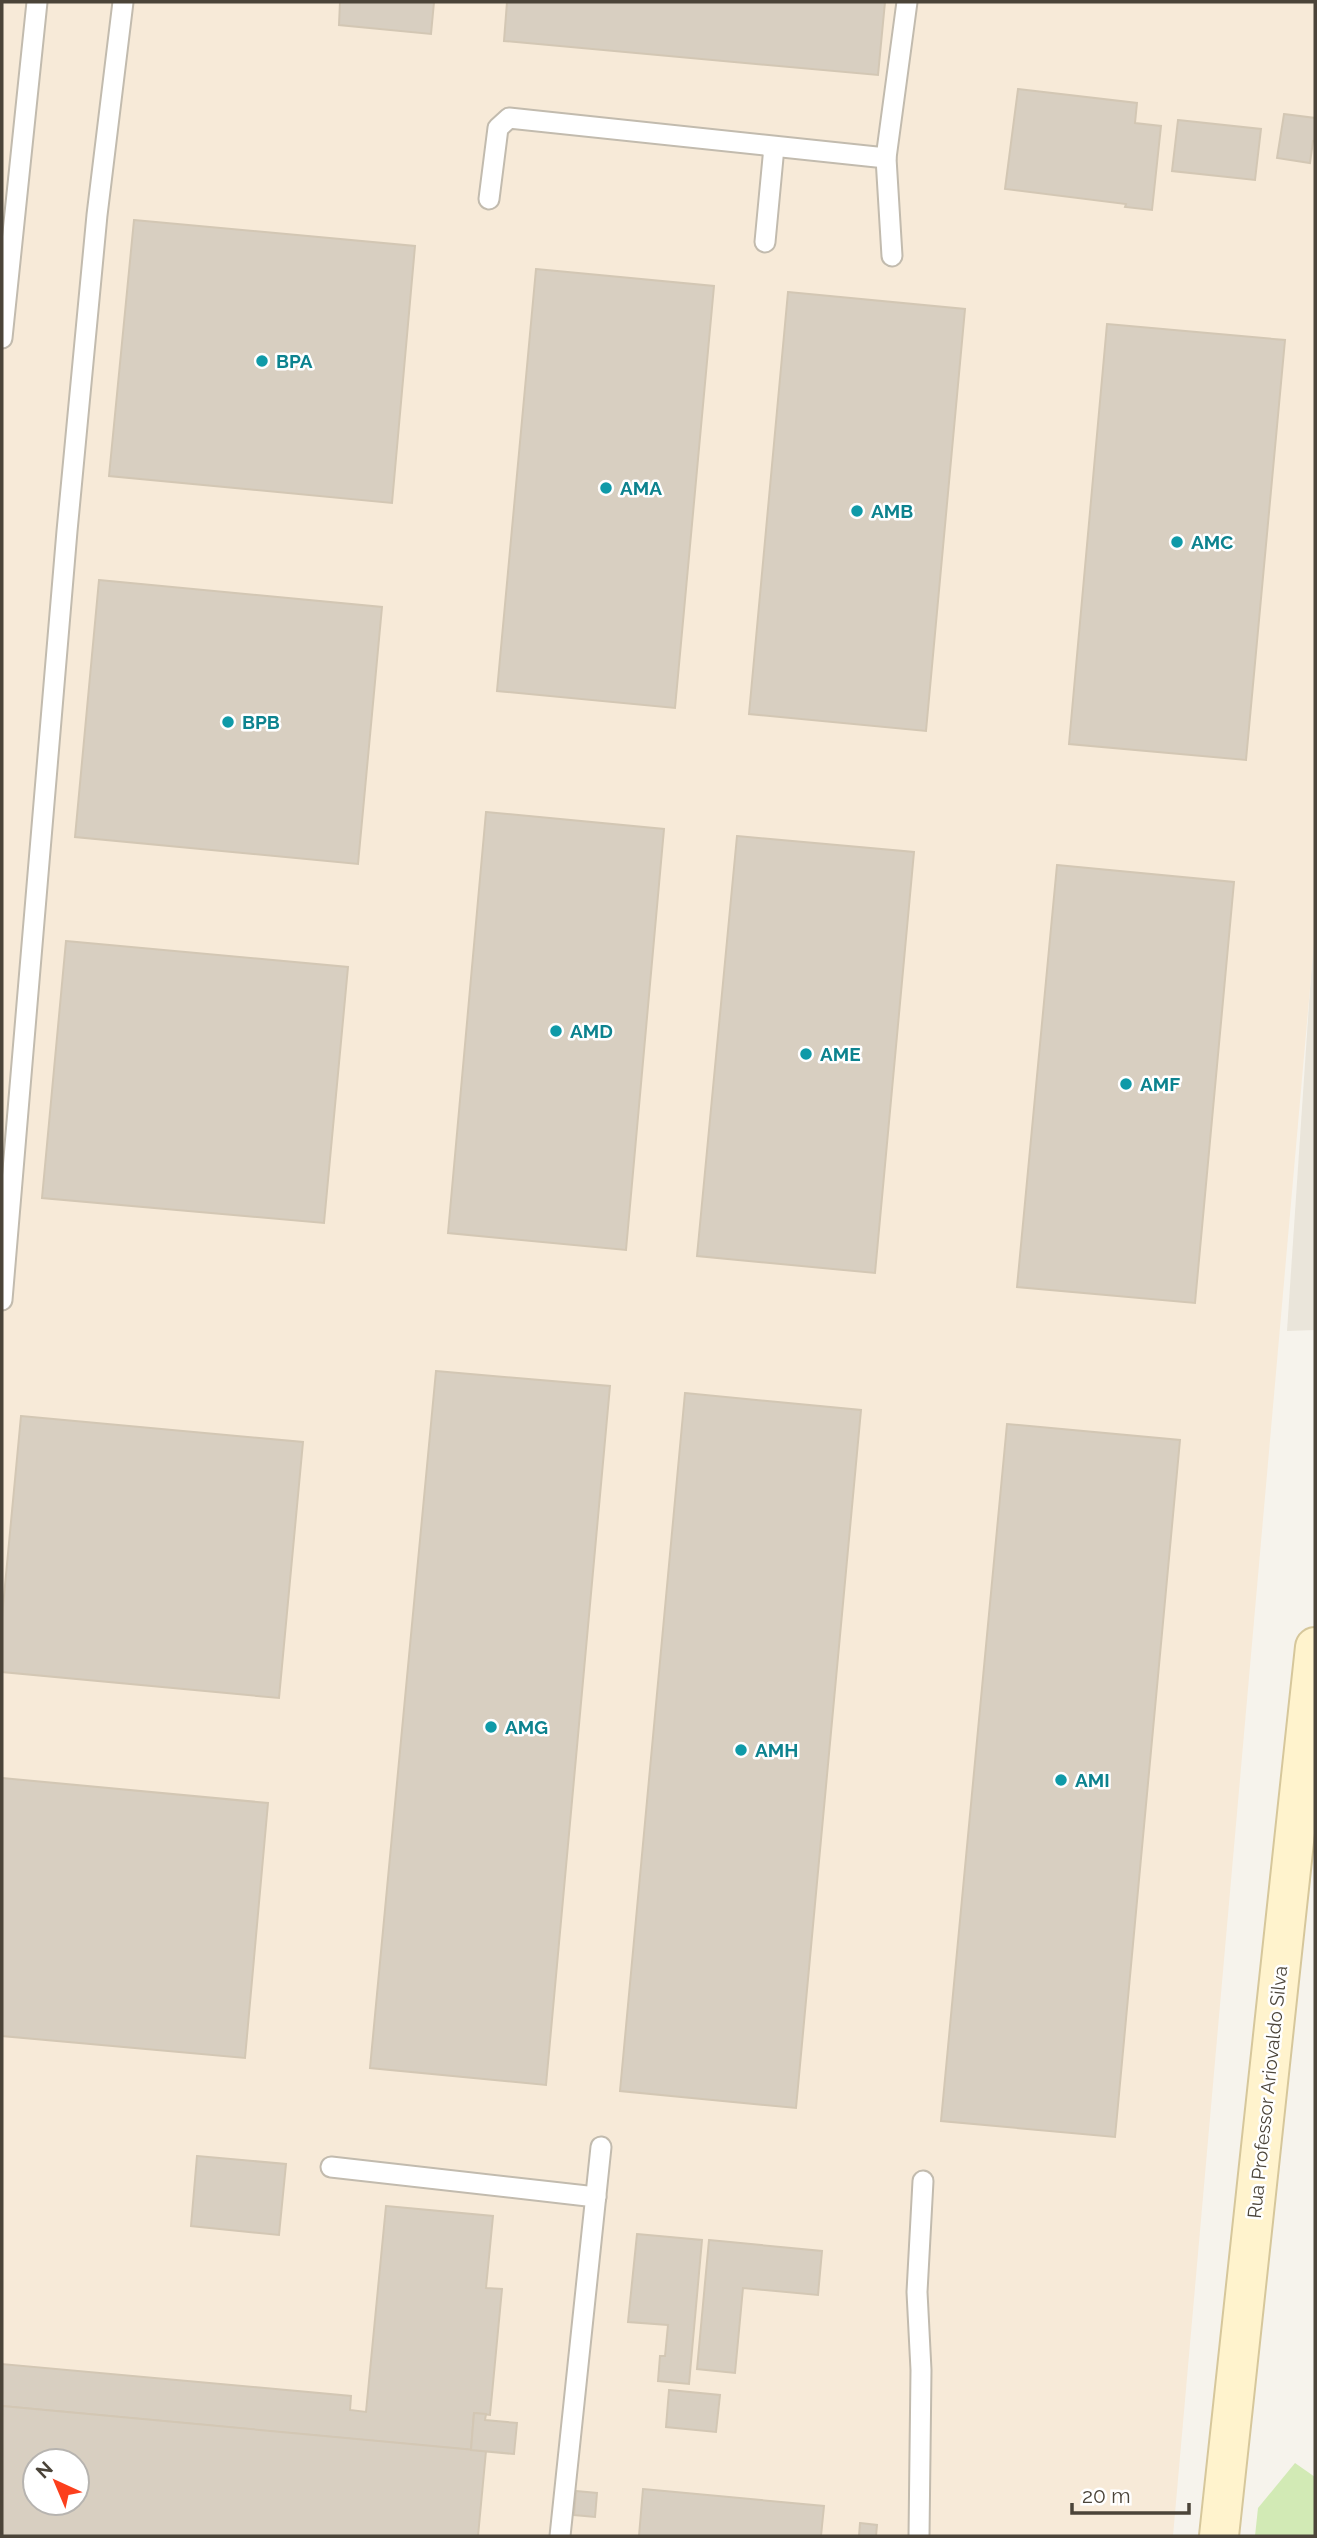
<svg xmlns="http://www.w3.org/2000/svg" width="1317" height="2538" viewBox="0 0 1317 2538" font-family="Raleway,sans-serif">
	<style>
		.residential { fill: #eae5da }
		.commercial { fill: #f7ead8; fill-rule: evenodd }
		.green { fill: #d2eab5 }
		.building { fill: #d8cfc1; stroke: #d3c7b4; stroke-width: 2; fill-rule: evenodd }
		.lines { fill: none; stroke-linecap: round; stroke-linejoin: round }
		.lane-casing { stroke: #c2bbae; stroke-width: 23 }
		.secondary-casing { stroke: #d6c79b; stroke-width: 42 }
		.lane { stroke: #fff; stroke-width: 19 }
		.secondary { stroke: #fff3cd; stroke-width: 38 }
		.culture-dot { fill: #0f9aa8; stroke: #fff; stroke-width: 2.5 }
		.labels { text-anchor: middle; stroke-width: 5; stroke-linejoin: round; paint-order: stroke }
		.culture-label { font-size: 19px; font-weight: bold; fill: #0d838f; stroke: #fff; text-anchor: start }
		.street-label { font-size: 19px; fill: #4b4439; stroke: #fff }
	</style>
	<rect width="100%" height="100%" fill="#f6f3ec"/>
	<polygon class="residential" points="1315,915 1315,1330 1287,1331"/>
	<path class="commercial" d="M2,2H1315V932L1173,2536H2ZM35,2461H77V2503H35Z"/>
	<polygon class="green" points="1295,2463 1315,2477 1315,2536 1255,2536 1258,2508"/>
	<g class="building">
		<polygon points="340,2 434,2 431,34 339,25"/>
		<polygon points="507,2 885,2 878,75 504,41"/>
		<polygon points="1018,89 1137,103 1135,123 1161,126 1152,210 1125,207 1126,204 1005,189"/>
		<polygon points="1284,114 1315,118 1315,141 1313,141 1310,163 1277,158"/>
		<polygon points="1178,120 1261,129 1255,180 1172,171"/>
		<polygon points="134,220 415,246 392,503 109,476"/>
		<polygon points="536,269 714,286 675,708 497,691"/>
		<polygon points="788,292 965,309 926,731 749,714"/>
		<polygon points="1107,324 1285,340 1246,760 1069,744"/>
		<polygon points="99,580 382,607 358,864 75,837"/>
		<polygon points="486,812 664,829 626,1250 448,1233"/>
		<polygon points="737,836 914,852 875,1273 697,1256"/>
		<polygon points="1057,865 1234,882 1195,1303 1017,1287"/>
		<polygon points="66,941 348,967 324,1223 42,1198"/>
		<polygon points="436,1371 610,1386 546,2085 370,2068"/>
		<polygon points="685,1393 861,1410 796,2108 620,2091"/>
		<polygon points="21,1416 303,1442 279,1698 2,1672 2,1617"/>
		<polygon points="1007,1424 1180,1440 1115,2137 941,2121"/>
		<polygon points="2,1778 268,1803 245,2058 2,2036"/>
		<polygon points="197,2156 286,2164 279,2235 191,2226"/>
		<polygon points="386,2206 493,2216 486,2288 502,2289 490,2415 474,2413 471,2450 2,2406 2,2364 351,2396 350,2410 366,2412"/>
		<polygon points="637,2234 702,2240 689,2384 658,2381 660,2356 665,2356 668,2325 628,2322"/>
		<polygon points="709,2240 822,2251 818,2295 743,2288 735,2373 697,2369"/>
		<polygon points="669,2390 720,2395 716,2432 666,2427"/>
		<path d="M2,2406L486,2451L478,2536H2ZM35,2461H77V2503H35Z"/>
		<polygon points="474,2413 486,2414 485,2420 517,2423 514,2454 471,2450"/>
		<polygon points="643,2489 824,2506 821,2536 639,2536"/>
		<polygon points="576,2491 597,2493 595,2517 574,2515"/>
		<polygon points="860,2523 877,2525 876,2536 859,2536"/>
	</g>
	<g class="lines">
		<g class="lane-casing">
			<g id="lane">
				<polyline points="489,199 498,128 509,118 886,158"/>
				<polyline points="765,242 774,147"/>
				<polyline points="892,256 886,158 907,2"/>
				<polyline points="2,338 37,2"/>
				<polyline points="2,1300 67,531 97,215 123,2"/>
				<polyline points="331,2167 596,2197"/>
				<polyline points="560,2536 601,2147"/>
				<polyline points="919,2536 921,2370 917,2292 923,2181"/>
			</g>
		</g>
		<g class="secondary-casing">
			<polyline id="secondary" points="1219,2536 1315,1647"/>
		</g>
		<use href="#lane" class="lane"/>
		<use href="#secondary" class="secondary"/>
	</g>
	<g class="culture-dot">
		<circle cx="262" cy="361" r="7"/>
		<circle cx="606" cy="488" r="7"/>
		<circle cx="857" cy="511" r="7"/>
		<circle cx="1177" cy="542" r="7"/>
		<circle cx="228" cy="722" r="7"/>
		<circle cx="556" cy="1031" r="7"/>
		<circle cx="806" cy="1054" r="7"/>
		<circle cx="1126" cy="1084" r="7"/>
		<circle cx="491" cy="1727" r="7"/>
		<circle cx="741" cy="1750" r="7"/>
		<circle cx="1061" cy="1780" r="7"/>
	</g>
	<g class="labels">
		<g class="culture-label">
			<text x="276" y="368">BPA</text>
			<text x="620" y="495">AMA</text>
			<text x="871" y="518">AMB</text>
			<text x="1191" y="549">AMC</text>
			<text x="242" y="729">BPB</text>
			<text x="570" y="1038">AMD</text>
			<text x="820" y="1061">AME</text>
			<text x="1140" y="1091">AMF</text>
			<text x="505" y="1734">AMG</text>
			<text x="755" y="1757">AMH</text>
			<text x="1075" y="1787">AMI</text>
		</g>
		<g class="street-label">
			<text transform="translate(1267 2092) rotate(-84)" y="7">Rua Professor Ariovaldo Silva</text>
		</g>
	</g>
	<rect width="1317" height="2538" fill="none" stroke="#4b4439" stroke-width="7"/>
	<g transform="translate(56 2482) rotate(316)"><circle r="33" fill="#ffffff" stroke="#b7b4b0" stroke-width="2"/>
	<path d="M0-5L12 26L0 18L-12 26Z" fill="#fc3f1d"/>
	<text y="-10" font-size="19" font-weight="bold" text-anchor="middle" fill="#4b4439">N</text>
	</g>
	<path d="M1072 2503v10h117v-10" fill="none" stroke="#4b4439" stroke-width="3.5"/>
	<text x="1082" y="2503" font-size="21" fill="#4b4439" stroke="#ffffff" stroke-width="5" paint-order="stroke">20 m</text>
</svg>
